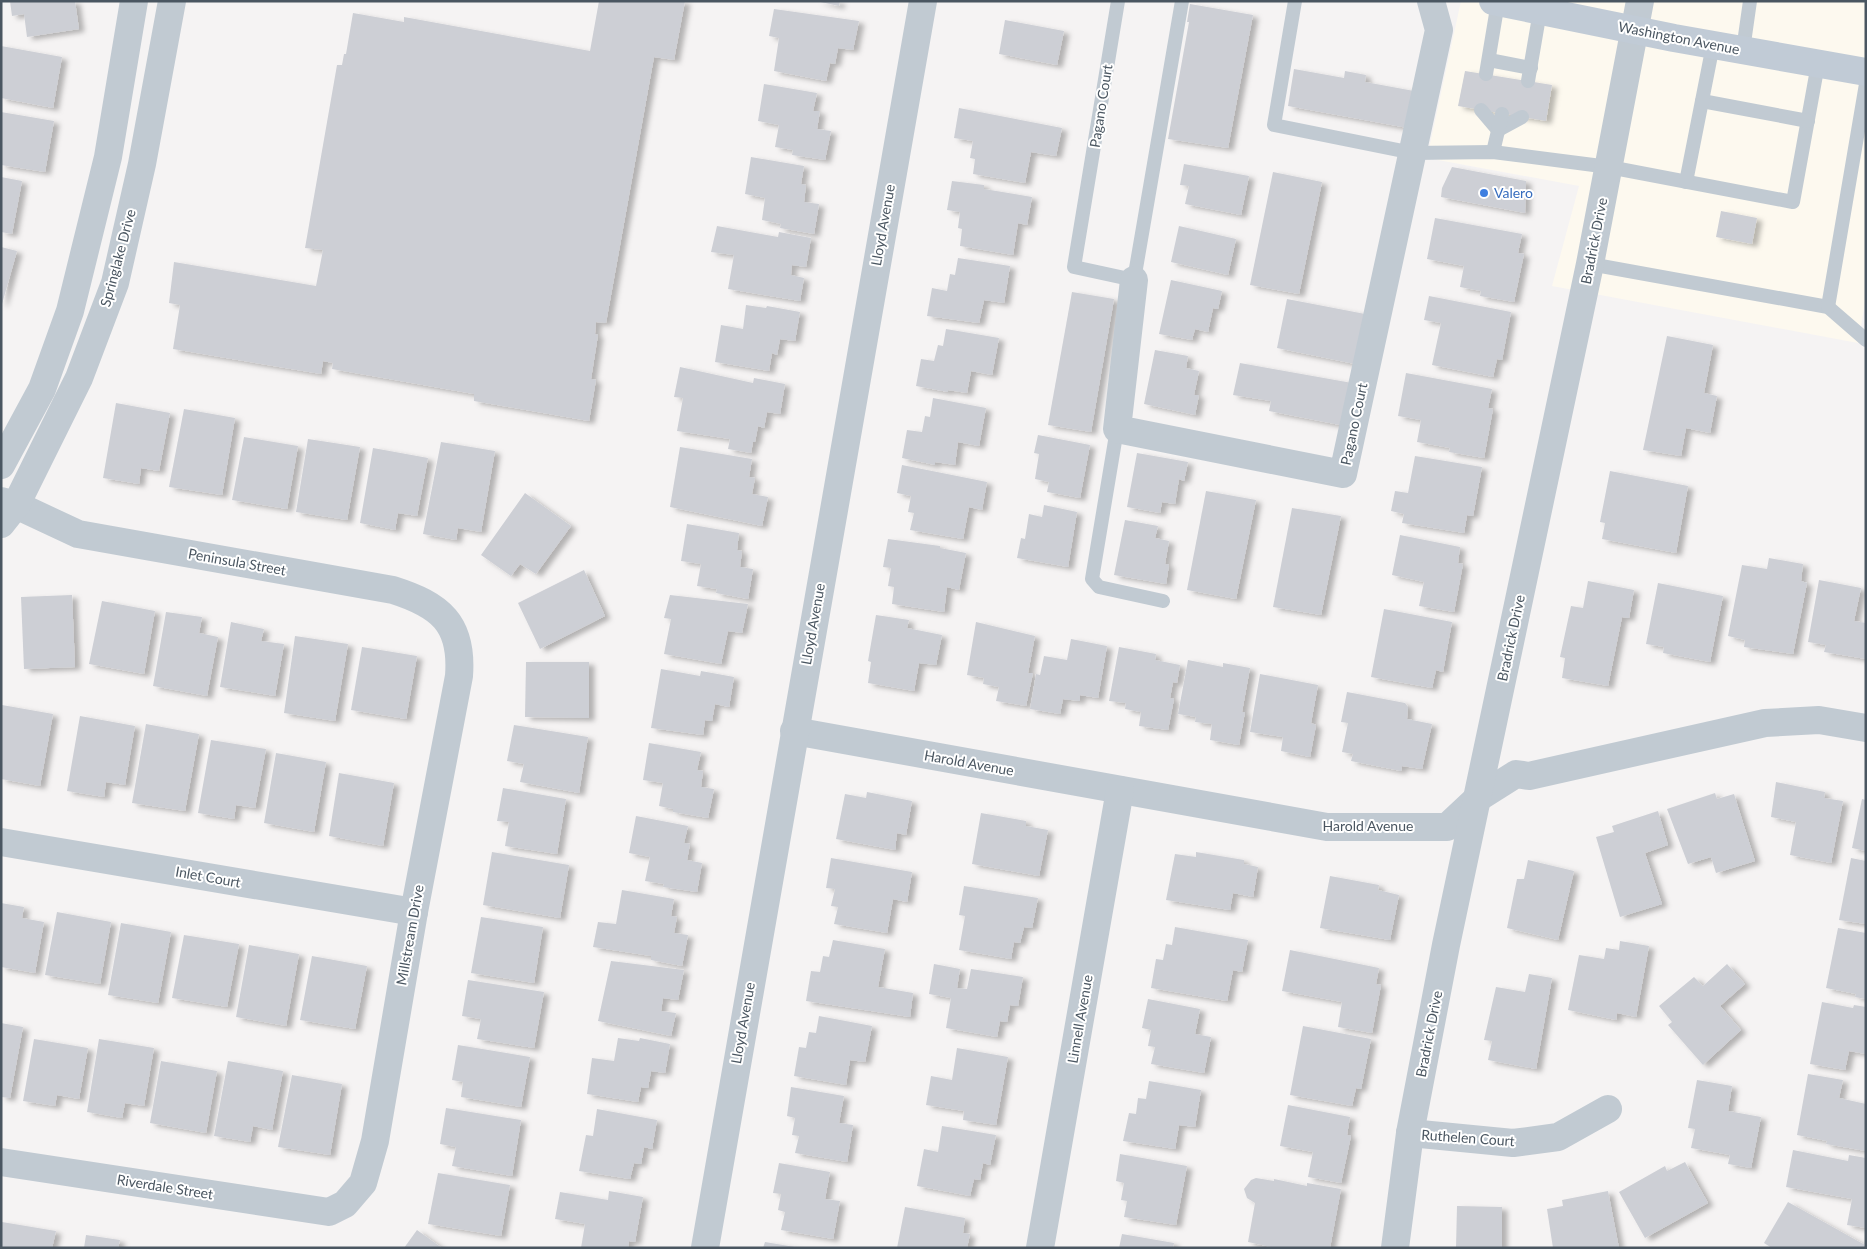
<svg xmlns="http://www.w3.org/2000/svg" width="1867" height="1249" viewBox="0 0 1867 1249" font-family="Lato,sans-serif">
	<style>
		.commercial { fill: #fdf9ef }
		.building { fill: #cdcfd5; filter: url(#shadow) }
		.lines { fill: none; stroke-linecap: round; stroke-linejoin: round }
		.service { stroke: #c1cad2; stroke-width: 14 }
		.minor { stroke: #c1cad2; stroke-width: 28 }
		.tertiary { stroke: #c1cad2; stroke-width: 28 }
		.secondary { stroke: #c1cbd6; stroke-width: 28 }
		.shop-dot { fill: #3f7fe0; stroke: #fff; stroke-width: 2 }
		.labels { text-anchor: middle; stroke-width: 4; stroke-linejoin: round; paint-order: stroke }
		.street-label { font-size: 14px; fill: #4a5661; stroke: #fff }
		.shop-label { font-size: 14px; fill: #366cbe; stroke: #fff; text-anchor: start }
	</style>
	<defs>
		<filter id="shadow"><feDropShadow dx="5.5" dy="3" stdDeviation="2.5" flood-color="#0004"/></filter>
	</defs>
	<rect width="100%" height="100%" fill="#f5f3f3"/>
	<polygon class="commercial" points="1461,1 1866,1 1866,297 1858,343 1552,286 1579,186 1427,158"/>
	<g class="building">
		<polygon points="10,1 75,1 79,29 27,37 24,14 12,16"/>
		<polygon points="599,1 685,1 674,60 654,57 606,323 596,322 595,334 598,335 591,379 596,380 589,421 474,401 474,394 332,369 333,363 323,361 321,374 173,349 180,305 169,303 174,262 316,286 323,250 305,248 337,65 342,65 344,54 346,54 353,13 404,22 404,17 590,51"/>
		<polygon points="816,1 840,1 839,6"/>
		<polygon points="1190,4 1253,15 1228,148 1168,139 1189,22 1187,22"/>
		<polygon points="774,9 859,21 853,50 838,48 835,64 830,63 826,81 774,71 779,38 769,36"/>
		<polygon points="1005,20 1064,31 1057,65 999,54"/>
		<polygon points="1,46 62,57 53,108 1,98"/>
		<polygon points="1294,69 1344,78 1345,71 1366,75 1365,82 1414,91 1408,128 1288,106"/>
		<polygon points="1465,71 1552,85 1546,121 1458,106"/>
		<polygon points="764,84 817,93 813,111 820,111 817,129 831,131 825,160 792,155 793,150 775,147 779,125 758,121"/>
		<polygon points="959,108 1062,128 1056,156 1031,152 1025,183 973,174 975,159 970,158 973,141 954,138"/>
		<polygon points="1,112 54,121 45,172 1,165"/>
		<polygon points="751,157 804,166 801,184 806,185 804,202 819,204 814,234 780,228 781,224 762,220 765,198 745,194"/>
		<polygon points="1184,164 1249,176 1241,215 1185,204 1189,186 1180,185"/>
		<polygon points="1452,167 1526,181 1525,213 1441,197 1442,188"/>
		<polygon points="1273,172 1322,182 1299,294 1250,285"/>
		<polygon points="1,177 22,181 12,234 1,232"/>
		<polygon points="952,181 984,185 984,189 1032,197 1027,225 1018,223 1013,255 960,246 962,229 958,228 960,212 947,210"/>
		<polygon points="1721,211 1757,218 1752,244 1716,237"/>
		<polygon points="1435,218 1522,234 1518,253 1524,254 1514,302 1480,296 1481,291 1460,287 1464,266 1427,259"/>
		<polygon points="717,226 778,237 779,232 811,238 806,267 792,265 791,275 804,278 800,301 728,289 734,255 711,252"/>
		<polygon points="1179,226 1236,239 1228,275 1171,262"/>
		<polygon points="1,247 17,251 2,304 1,304"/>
		<polygon points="958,258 1010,266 1004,303 984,300 979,323 927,316 932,288 947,291 950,274 955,275"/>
		<polygon points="1171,280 1222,291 1218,309 1213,308 1208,332 1195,329 1192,340 1159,334"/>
		<polygon points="1072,292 1114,299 1091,432 1048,425"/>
		<polygon points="1429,296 1511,312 1502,360 1497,359 1493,377 1432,365 1441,323 1424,320"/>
		<polygon points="1287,299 1365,314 1355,364 1277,348"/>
		<polygon points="746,305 766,308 767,306 800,312 795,341 780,339 777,355 772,353 769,371 715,362 721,325 743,329"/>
		<polygon points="946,329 999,338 992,375 971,371 967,393 948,390 948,392 916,386 921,359 934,361 938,345 943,346"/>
		<polygon points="1667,336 1713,345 1704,393 1717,396 1710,433 1686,428 1681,456 1643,450"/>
		<polygon points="1155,350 1188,356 1186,368 1199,371 1194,395 1199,395 1195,415 1144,404"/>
		<polygon points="1240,363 1352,383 1345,426 1269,411 1271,401 1233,395"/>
		<polygon points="680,367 753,383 754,378 785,384 780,414 767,412 764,428 758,426 755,442 753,442 751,453 728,449 730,439 677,431 683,398 674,397"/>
		<polygon points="1406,373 1492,389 1488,408 1493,409 1484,458 1449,452 1450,448 1417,442 1421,420 1398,416"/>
		<polygon points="933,398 986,408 979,446 958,442 955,465 935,462 935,465 902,458 907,430 922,432 925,416 930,417"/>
		<polygon points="116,403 170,413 159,471 141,468 139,484 103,478"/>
		<polygon points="184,409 235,418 222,495 169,487"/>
		<polygon points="1038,435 1090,445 1080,498 1047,492 1049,482 1035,479 1039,454 1034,453"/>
		<polygon points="244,437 298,446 287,509 232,500"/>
		<polygon points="308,439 360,447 347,520 296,512"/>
		<polygon points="441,442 495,451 481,532 458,528 456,540 423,534"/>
		<polygon points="680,447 752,459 749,477 755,478 752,494 768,497 762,526 670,507"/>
		<polygon points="373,448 428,458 417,516 398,513 395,530 360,523"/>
		<polygon points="1137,453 1188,462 1184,481 1179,479 1175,504 1162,502 1160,513 1127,507"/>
		<polygon points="1415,456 1482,467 1473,516 1467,515 1464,533 1402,523 1404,514 1391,511 1395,491 1408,493"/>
		<polygon points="902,465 987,482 982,510 969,507 963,539 910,530 914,513 908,512 911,496 897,493"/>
		<polygon points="1610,471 1688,486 1676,553 1602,539 1605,523 1600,522"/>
		<polygon points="1206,491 1256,500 1236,599 1187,590"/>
		<polygon points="525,493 571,526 536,574 520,564 511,576 481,555"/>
		<polygon points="1044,505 1077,512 1068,567 1017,558 1021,538 1025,539 1029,514 1042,517"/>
		<polygon points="1292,508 1341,516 1321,615 1273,607"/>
		<polygon points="1125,520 1158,526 1155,538 1169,541 1165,564 1169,565 1166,584 1114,575"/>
		<polygon points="687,524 739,533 737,550 742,551 740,567 753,569 748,599 716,593 717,589 697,586 701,564 681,561"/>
		<polygon points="1400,535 1460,547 1458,563 1463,564 1454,612 1419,606 1424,582 1392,575"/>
		<polygon points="888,539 940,546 940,548 966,553 959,590 947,587 944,612 892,604 894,587 888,586 891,568 883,567"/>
		<polygon points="1769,558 1803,564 1801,581 1807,583 1793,654 1744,647 1745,640 1728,636 1742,565 1767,569"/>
		<polygon points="584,570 605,616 540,649 518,603"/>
		<polygon points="1819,580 1861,588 1854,621 1866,623 1866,659 1824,652 1826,645 1808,642"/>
		<polygon points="1588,581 1634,590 1629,618 1622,617 1608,686 1562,678 1565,658 1560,657 1571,606 1583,608"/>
		<polygon points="1658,583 1723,596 1710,662 1663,653 1664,647 1646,644"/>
		<polygon points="72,595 75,667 24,669 21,597"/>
		<polygon points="670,595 748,604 742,633 728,631 721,664 664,654 671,619 664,618"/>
		<polygon points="102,601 155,611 144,674 89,664"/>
		<polygon points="1384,609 1452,622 1443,672 1436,670 1432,688 1371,677"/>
		<polygon points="166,612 202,617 199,633 218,637 207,696 153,686"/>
		<polygon points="876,615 909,620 907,628 942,635 936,665 919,663 914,691 868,683 871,662 868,661"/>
		<polygon points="231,622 264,629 261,641 284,644 275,696 220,687"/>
		<polygon points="976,622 1035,636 1028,673 1033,673 1026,706 996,701 999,687 983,684 984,678 967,675"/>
		<polygon points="295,636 348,644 335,721 284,713"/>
		<polygon points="1071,639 1107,646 1098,698 1080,695 1080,701 1063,699 1060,714 1030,709 1036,674 1040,675 1044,656 1067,660"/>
		<polygon points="362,647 417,656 406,719 351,710"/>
		<polygon points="1119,647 1156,654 1155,660 1180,665 1177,683 1173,682 1170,698 1174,699 1168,730 1139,726 1141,712 1125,709 1126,703 1109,701"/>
		<polygon points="1188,660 1223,667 1223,663 1250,668 1242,712 1245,712 1239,745 1210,740 1212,724 1195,722 1196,717 1178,714"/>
		<polygon points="526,662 589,662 589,718 525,717"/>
		<polygon points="661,669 700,676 701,671 734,677 729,707 715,704 712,721 705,720 703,735 651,728"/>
		<polygon points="1260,674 1318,685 1311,723 1316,725 1310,757 1281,751 1283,737 1250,732"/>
		<polygon points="1347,692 1405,703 1408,707 1407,719 1432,724 1422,769 1402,766 1401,771 1351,761 1353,754 1342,752 1348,723 1341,722"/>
		<polygon points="2,705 53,714 40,786 1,779"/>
		<polygon points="80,716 135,726 125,785 106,782 104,797 67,791"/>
		<polygon points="146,724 199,734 185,811 132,803"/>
		<polygon points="514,725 588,737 579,793 520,782 524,764 507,761"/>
		<polygon points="211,740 266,749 255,808 236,805 234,819 198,813"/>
		<polygon points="649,743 701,752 697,770 703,771 701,787 714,789 708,818 673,812 673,809 659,806 663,783 643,780"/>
		<polygon points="276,753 326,762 314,832 264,823"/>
		<polygon points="339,773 394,783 383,846 329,836"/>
		<polygon points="1776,782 1825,792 1824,798 1843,801 1831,863 1790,855 1796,822 1771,817"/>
		<polygon points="503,788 566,799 557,854 505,846 509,822 497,821"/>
		<polygon points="867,792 912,801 906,835 897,833 895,850 836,839 845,794 866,798"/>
		<polygon points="1715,793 1717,799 1734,794 1755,861 1716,873 1711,857 1688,864 1667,809"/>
		<polygon points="1862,799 1866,800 1866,851 1852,848"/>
		<polygon points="1658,811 1668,845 1645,853 1662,904 1620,917 1596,837 1614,832 1612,826"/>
		<polygon points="981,813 1026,821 1026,826 1048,830 1039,876 972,864"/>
		<polygon points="636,816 688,826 684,843 690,844 687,860 702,863 697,892 663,887 664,884 645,881 650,857 629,853"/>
		<polygon points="492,852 569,865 560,918 483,905"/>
		<polygon points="1196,852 1244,860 1244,864 1258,867 1253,897 1233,893 1230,910 1166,900 1175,854 1196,857"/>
		<polygon points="831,858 912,872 907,902 893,899 887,933 834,924 838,907 831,906 835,889 826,888"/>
		<polygon points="1851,858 1866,861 1866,924 1839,920"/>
		<polygon points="1528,860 1574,871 1558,940 1507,928 1517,879 1524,879"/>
		<polygon points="1330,876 1379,885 1378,890 1399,895 1390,940 1320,928"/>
		<polygon points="964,886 1038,898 1032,928 1024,927 1020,943 1014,942 1011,959 959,950 965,916 959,915"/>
		<polygon points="622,890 674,899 671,916 677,917 674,933 688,935 682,966 651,960 651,956 593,947 598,922 616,924"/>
		<polygon points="1,903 24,907 22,918 44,922 35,973 1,967"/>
		<polygon points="57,912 111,922 100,984 45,975"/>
		<polygon points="481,917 543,927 534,983 471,973"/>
		<polygon points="121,923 171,932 158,1003 108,995"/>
		<polygon points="1175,927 1248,940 1242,972 1233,970 1227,1001 1151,988 1156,959 1163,960 1166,944 1172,945"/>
		<polygon points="1838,928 1866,933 1866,999 1855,997 1856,994 1826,988"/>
		<polygon points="184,935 239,944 227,1007 172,998"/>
		<polygon points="833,940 885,949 878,987 913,993 910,1017 806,1001 811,971 820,972 823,956 829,957"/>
		<polygon points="1620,941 1649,946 1636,1017 1617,1013 1616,1020 1568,1010 1579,955 1604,959 1606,948 1619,950"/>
		<polygon points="249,945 299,954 286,1026 236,1017"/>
		<polygon points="1290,950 1379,968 1376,984 1381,985 1372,1033 1338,1027 1342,1002 1282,991"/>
		<polygon points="312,956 367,966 355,1029 300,1020"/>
		<polygon points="611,961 684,970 678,1000 663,998 661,1011 676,1013 671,1036 598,1021"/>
		<polygon points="934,964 960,969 957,988 967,989 971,969 1023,977 1018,1006 1010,1005 1007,1022 1000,1021 997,1037 946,1028 951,998 929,994"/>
		<polygon points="1727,964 1745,984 1720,1006 1741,1030 1703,1065 1668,1025 1672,1022 1659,1006 1694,977 1703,986"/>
		<polygon points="1529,974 1552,978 1536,1069 1488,1060 1492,1041 1484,1040 1496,987 1525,992"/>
		<polygon points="468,980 544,992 534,1048 477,1039 481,1019 462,1016"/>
		<polygon points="1148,999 1200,1009 1195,1034 1211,1037 1204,1073 1151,1064 1155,1047 1148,1046 1151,1030 1142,1028"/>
		<polygon points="1822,1002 1853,1008 1854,1005 1866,1007 1866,1054 1849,1051 1845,1070 1810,1064"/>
		<polygon points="819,1016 872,1026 865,1062 850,1060 846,1085 794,1076 799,1047 806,1048 809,1032 816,1033"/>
		<polygon points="1,1023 23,1027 10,1098 1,1097"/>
		<polygon points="1303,1026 1371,1039 1361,1089 1356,1088 1352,1106 1290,1095"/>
		<polygon points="618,1038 639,1041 640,1038 670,1044 665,1073 651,1071 648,1088 641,1087 638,1102 587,1094 592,1058 614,1061"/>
		<polygon points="34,1039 88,1048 79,1099 57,1095 55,1106 23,1101"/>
		<polygon points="99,1039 154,1048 144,1106 125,1103 122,1118 87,1112"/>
		<polygon points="458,1045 530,1057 521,1107 461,1097 463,1082 452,1080"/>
		<polygon points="957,1048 1008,1057 996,1125 963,1120 964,1111 926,1105 931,1076 952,1080"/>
		<polygon points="161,1061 217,1071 206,1133 150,1123"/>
		<polygon points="228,1061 283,1071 272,1130 253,1126 250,1142 214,1136"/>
		<polygon points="1808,1074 1843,1080 1839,1098 1866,1104 1866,1151 1826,1144 1827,1141 1797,1135"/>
		<polygon points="292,1075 342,1084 330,1155 278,1147"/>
		<polygon points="1697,1080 1732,1086 1728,1111 1761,1117 1751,1168 1728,1164 1730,1155 1691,1148 1695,1129 1688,1128"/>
		<polygon points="1149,1081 1201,1090 1195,1127 1179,1125 1175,1149 1123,1141 1129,1113 1136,1114 1138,1098 1146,1099"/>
		<polygon points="791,1087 844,1096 839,1123 853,1125 847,1162 795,1153 799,1136 792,1135 795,1118 787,1116"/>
		<polygon points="1288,1105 1350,1117 1347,1135 1351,1136 1341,1183 1308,1177 1313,1152 1280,1146"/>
		<polygon points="446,1108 521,1120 512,1176 452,1166 456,1147 440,1144"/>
		<polygon points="597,1109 657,1120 652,1149 644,1147 641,1164 634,1163 630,1179 579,1171 586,1135 593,1136"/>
		<polygon points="942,1126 996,1135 990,1165 983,1163 980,1180 974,1179 970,1196 917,1186 924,1149 938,1152"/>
		<polygon points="1793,1150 1848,1161 1849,1155 1866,1158 1866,1228 1847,1225 1852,1199 1786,1187"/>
		<polygon points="1120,1154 1187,1166 1176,1225 1124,1217 1127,1201 1121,1200 1124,1183 1116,1181"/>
		<polygon points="1685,1162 1708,1203 1645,1238 1619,1192 1665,1166 1667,1171"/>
		<polygon points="779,1163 830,1172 825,1199 840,1201 833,1239 781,1230 785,1212 778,1210 781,1194 773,1193"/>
		<polygon points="438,1173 510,1185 501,1236 428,1224"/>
		<polygon points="1256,1178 1274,1181 1274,1179 1307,1186 1307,1183 1341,1189 1330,1248 1276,1248 1248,1242 1255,1203 1247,1198 1244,1189 1251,1180"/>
		<polygon points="609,1191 643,1197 635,1242 629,1241 628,1248 581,1248 585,1224 555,1219 560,1192 608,1200"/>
		<polygon points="1608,1191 1619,1248 1553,1248 1547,1209 1563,1206 1562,1200"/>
		<polygon points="1788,1202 1865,1245 1863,1248 1772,1248 1764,1243"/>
		<polygon points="1457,1206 1502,1207 1502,1248 1456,1248"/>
		<polygon points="905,1207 965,1218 963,1233 970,1234 967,1248 897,1248"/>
		<polygon points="2,1222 56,1231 52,1248 1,1248"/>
		<polygon points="417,1230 442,1248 404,1248"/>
		<polygon points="1122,1234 1174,1243 1173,1248 1119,1248"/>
		<polygon points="86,1235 120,1240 118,1248 84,1248"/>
		<polygon points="765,1242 795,1247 795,1248 763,1248"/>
	</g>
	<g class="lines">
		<g class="service">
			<polyline points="1118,1 1074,267 1134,280 1182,1"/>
			<polyline points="1295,1 1274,125 1413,153 1493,152 1609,167 1793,202 1818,64"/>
			<polyline points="1743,50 1750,1"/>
			<polyline points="1489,60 1531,68"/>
			<polyline points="1486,74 1498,2"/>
			<polyline points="1528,81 1540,11"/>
			<polyline points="1702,101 1808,121"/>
			<polyline points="1481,110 1498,130 1522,117"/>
			<polyline points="1493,152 1502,114"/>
			<polyline points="1686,182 1713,45"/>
			<polyline points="1590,264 1828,307 1866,340"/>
			<polyline points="1828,307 1866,84"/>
			<polyline points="1117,429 1092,579 1099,587 1163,601"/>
		</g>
		<g class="minor">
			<polyline points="1134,280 1117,429 1343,474 1439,30 1431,1"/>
			<path d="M1,501L16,505L78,534L393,590C440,605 463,623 459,676L414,912L375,1141L363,1183L345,1204L329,1212L1,1162"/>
			<polyline points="794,731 1327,827 1447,827 1478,798 1516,774 1529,776 1765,723 1819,720 1866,728"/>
			<polyline points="1,842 414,912"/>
			<polyline points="1410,1133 1513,1143 1558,1137 1608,1109"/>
			<polyline points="705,1248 923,1"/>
			<polyline points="1040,1248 1120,790"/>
			<polyline points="1395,1248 1410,1133 1446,945 1590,264 1640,1"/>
		</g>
		<g class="tertiary">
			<polyline points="1,465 42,389 70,311 108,157 134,1"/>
			<polyline points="1,524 16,505 79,378 115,283 142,164 172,1"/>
		</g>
		<polyline class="secondary" points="1493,1 1674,38 1866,72"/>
	</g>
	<circle class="shop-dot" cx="1484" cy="193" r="5"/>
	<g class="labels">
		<g class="street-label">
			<text transform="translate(1679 38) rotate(11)" y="5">Washington Avenue</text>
			<text transform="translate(1101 106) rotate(-81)" y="5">Pagano Court</text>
			<text transform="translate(883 225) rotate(-80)" y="5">Lloyd Avenue</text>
			<text transform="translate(1594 241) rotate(-79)" y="5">Bradrick Drive</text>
			<text transform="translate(118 258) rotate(-75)" y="5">Springlake Drive</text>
			<text transform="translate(1354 424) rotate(-78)" y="5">Pagano Court</text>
			<text transform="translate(237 562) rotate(10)" y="5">Peninsula Street</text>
			<text transform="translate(813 624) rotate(-80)" y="5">Lloyd Avenue</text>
			<text transform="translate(1511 638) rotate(-78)" y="5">Bradrick Drive</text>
			<text transform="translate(969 763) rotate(10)" y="5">Harold Avenue</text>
			<text x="1368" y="831">Harold Avenue</text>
			<text transform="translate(208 877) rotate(10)" y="5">Inlet Court</text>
			<text transform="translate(410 935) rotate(-80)" y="5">Millstream Drive</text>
			<text transform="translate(1080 1019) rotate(-80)" y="5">Linnell Avenue</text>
			<text transform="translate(743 1023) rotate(-80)" y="5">Lloyd Avenue</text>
			<text transform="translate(1429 1034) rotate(-79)" y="5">Bradrick Drive</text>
			<text transform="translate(1468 1138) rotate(4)" y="5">Ruthelen Court</text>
			<text transform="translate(165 1187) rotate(9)" y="5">Riverdale Street</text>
		</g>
		<g class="shop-label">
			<text x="1494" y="198">Valero</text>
		</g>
	</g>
	<rect width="1867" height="1249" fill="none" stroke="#4a5661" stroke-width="5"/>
</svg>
